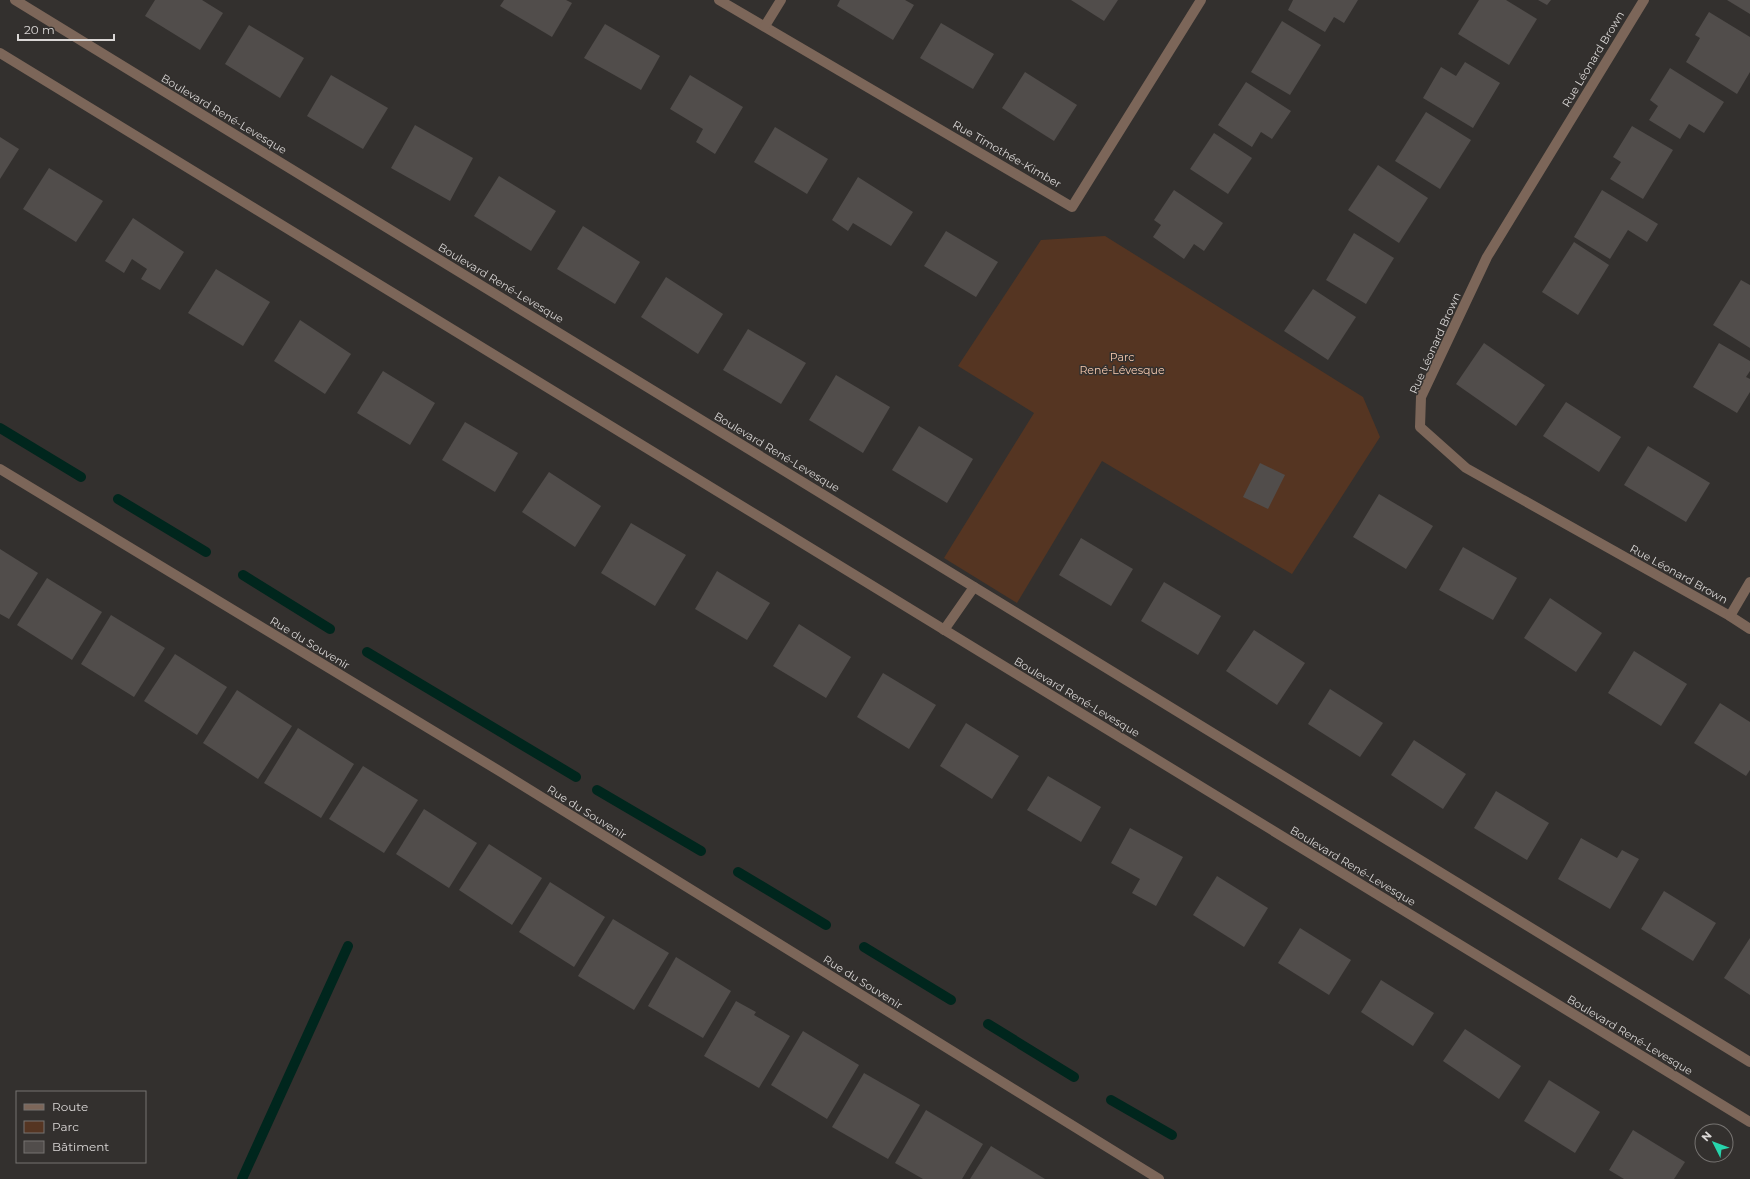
<svg xmlns="http://www.w3.org/2000/svg" width="1750" height="1179" viewBox="0 0 1750 1179" font-family="Montserrat,sans-serif">
	<style>
		.green { fill: #553522 }
		.lines { fill: none; stroke-linecap: round; stroke-linejoin: round }
		.stream { stroke: #00261d; stroke-width: 10 }
		.building { fill: #514d4b }
		.minor { stroke: #7c6659; stroke-width: 10 }
		.labels { text-anchor: middle; stroke-width: 3; stroke-linejoin: round; paint-order: stroke }
		.street-label { font-size: 11px; fill: #dad7d6; stroke: #33302e }
		.park-label { font-size: 11px; fill: #f8caaf; stroke: #33302e }
	</style>
	<rect width="100%" height="100%" fill="#33302e"/>
	<polygon class="green" points="1105,236 1363,397 1380,437 1292,574 1102,461 1017,603 944,558 1034,413 958,366 1041,240"/>
	<g class="lines">
		<g class="stream">
			<polyline points="0,428 81,477"/>
			<polyline points="118,499 206,552"/>
			<polyline points="243,575 330,629"/>
			<polyline points="367,652 576,777"/>
			<polyline points="597,790 701,851"/>
			<polyline points="738,872 826,925"/>
			<polyline points="864,947 951,1000"/>
			<polyline points="988,1024 1074,1077"/>
			<polyline points="1111,1100 1172,1135"/>
			<polyline points="242,1179 348,946"/>
		</g>
	</g>
	<g class="building">
		<polygon points="155,0 202,0 223,13 200,50 145,16"/>
		<polygon points="504,0 566,0 572,3 552,37 500,6"/>
		<polygon points="840,0 905,0 914,5 893,40 837,6"/>
		<polygon points="1071,0 1118,0 1104,21"/>
		<polygon points="1293,0 1358,0 1344,23 1334,17 1325,32 1288,10"/>
		<polygon points="1479,0 1506,0 1537,19 1509,65 1458,34"/>
		<polygon points="1538,0 1551,0 1547,5"/>
		<polygon points="1727,0 1750,0 1750,14"/>
		<polygon points="1709,12 1750,37 1750,72 1737,94 1686,62 1700,38 1695,35"/>
		<polygon points="1282,21 1321,45 1290,95 1251,72"/>
		<polygon points="941,23 994,54 973,89 920,58"/>
		<polygon points="605,24 660,56 641,90 584,58"/>
		<polygon points="249,25 304,58 280,98 225,64"/>
		<polygon points="1465,62 1500,83 1473,128 1423,98 1441,67 1456,76"/>
		<polygon points="1670,68 1724,102 1704,133 1689,124 1680,139 1649,120 1658,106 1650,100"/>
		<polygon points="1025,72 1077,105 1054,141 1002,108"/>
		<polygon points="331,75 388,108 363,149 307,116"/>
		<polygon points="690,75 743,107 715,154 696,142 703,129 670,109"/>
		<polygon points="1246,82 1291,111 1272,139 1261,132 1252,147 1218,125"/>
		<polygon points="1426,112 1471,140 1440,189 1395,161"/>
		<polygon points="415,125 473,158 450,201 391,168"/>
		<polygon points="1632,126 1673,150 1643,199 1610,179 1621,162 1613,157"/>
		<polygon points="775,127 828,159 807,194 754,162"/>
		<polygon points="1214,133 1252,158 1228,194 1190,169"/>
		<polygon points="0,137 19,149 0,179"/>
		<polygon points="1378,165 1428,198 1399,243 1348,210"/>
		<polygon points="49,168 103,201 76,242 23,209"/>
		<polygon points="499,176 556,211 531,251 474,216"/>
		<polygon points="858,177 913,212 891,246 853,223 848,231 832,220"/>
		<polygon points="1174,190 1223,223 1204,251 1194,244 1184,259 1153,237 1161,225 1154,220"/>
		<polygon points="1602,190 1658,224 1647,242 1628,230 1610,259 1574,237"/>
		<polygon points="133,218 184,252 160,290 141,279 147,269 132,259 124,273 105,261"/>
		<polygon points="583,226 640,262 615,304 557,269"/>
		<polygon points="946,231 998,262 976,297 924,266"/>
		<polygon points="1354,233 1394,258 1366,304 1326,280"/>
		<polygon points="1574,242 1609,265 1578,315 1542,292"/>
		<polygon points="216,269 270,302 243,346 188,313"/>
		<polygon points="666,277 723,314 698,354 641,317"/>
		<polygon points="1741,280 1750,285 1750,348 1713,325"/>
		<polygon points="1313,289 1356,317 1328,360 1284,331"/>
		<polygon points="300,320 351,354 325,394 274,361"/>
		<polygon points="748,329 806,363 781,404 723,370"/>
		<polygon points="1484,343 1545,385 1516,426 1456,384"/>
		<polygon points="1719,343 1750,361 1750,371 1746,377 1750,379 1750,392 1737,413 1693,387"/>
		<polygon points="383,371 435,403 410,445 357,413"/>
		<polygon points="836,375 890,407 863,453 809,420"/>
		<polygon points="1566,402 1621,437 1599,472 1543,436"/>
		<polygon points="465,422 518,453 495,492 442,460"/>
		<polygon points="919,426 973,459 947,503 892,470"/>
		<polygon points="1648,446 1710,483 1686,522 1624,485"/>
		<polygon points="1260,463 1285,475 1268,509 1243,497"/>
		<polygon points="549,472 601,506 575,547 522,512"/>
		<polygon points="1379,494 1433,526 1406,569 1353,537"/>
		<polygon points="631,523 686,555 655,606 601,573"/>
		<polygon points="1081,538 1133,569 1111,606 1059,575"/>
		<polygon points="1463,547 1517,578 1493,620 1439,590"/>
		<polygon points="0,549 38,573 9,619 0,614"/>
		<polygon points="717,571 770,603 747,640 695,609"/>
		<polygon points="47,578 102,612 72,660 17,625"/>
		<polygon points="1164,582 1221,616 1198,655 1141,621"/>
		<polygon points="1550,598 1602,633 1576,672 1524,638"/>
		<polygon points="111,615 165,648 134,697 81,664"/>
		<polygon points="799,624 851,657 826,698 773,666"/>
		<polygon points="1254,630 1305,663 1277,705 1226,671"/>
		<polygon points="1634,651 1687,684 1661,726 1608,693"/>
		<polygon points="175,654 227,687 197,735 144,701"/>
		<polygon points="883,673 936,705 909,749 857,717"/>
		<polygon points="1330,689 1383,723 1360,757 1308,724"/>
		<polygon points="237,690 292,726 258,779 203,743"/>
		<polygon points="1720,703 1750,722 1750,770 1746,776 1694,743"/>
		<polygon points="966,723 1019,756 992,799 940,766"/>
		<polygon points="298,728 354,764 321,818 264,783"/>
		<polygon points="1414,740 1466,774 1443,809 1391,775"/>
		<polygon points="363,766 418,800 384,853 329,819"/>
		<polygon points="1048,776 1101,807 1081,842 1027,810"/>
		<polygon points="1496,791 1549,823 1527,860 1474,828"/>
		<polygon points="424,809 477,843 449,888 396,854"/>
		<polygon points="1130,828 1183,857 1156,906 1132,893 1140,879 1111,863"/>
		<polygon points="1581,838 1617,858 1622,850 1639,859 1610,909 1558,879"/>
		<polygon points="489,844 542,878 512,925 459,890"/>
		<polygon points="1217,876 1268,908 1244,947 1193,915"/>
		<polygon points="550,882 605,917 574,967 519,932"/>
		<polygon points="1664,891 1716,923 1693,961 1641,929"/>
		<polygon points="613,919 669,953 634,1010 578,976"/>
		<polygon points="1300,928 1351,960 1329,995 1278,963"/>
		<polygon points="1750,938 1750,995 1724,978"/>
		<polygon points="676,957 731,991 703,1038 648,1006"/>
		<polygon points="1381,980 1434,1013 1413,1046 1361,1012"/>
		<polygon points="736,1001 756,1012 754,1015 790,1036 759,1088 704,1056"/>
		<polygon points="1465,1029 1521,1066 1499,1099 1443,1061"/>
		<polygon points="803,1031 859,1065 827,1119 771,1085"/>
		<polygon points="864,1073 920,1105 888,1159 832,1127"/>
		<polygon points="1549,1080 1600,1112 1575,1153 1524,1121"/>
		<polygon points="926,1110 983,1144 962,1179 923,1179 895,1163"/>
		<polygon points="1633,1130 1685,1162 1674,1179 1624,1179 1609,1170"/>
		<polygon points="991,1146 1045,1179 970,1179"/>
	</g>
	<g class="lines">
		<g class="minor">
			<polyline points="15,0 1750,1062"/>
			<polyline points="719,0 1072,207 1201,0"/>
			<polyline points="1644,0 1487,257 1421,397 1420,427 1466,468 1730,616 1750,629"/>
			<polyline points="765,26 781,0"/>
			<polyline points="0,53 1750,1122"/>
			<polyline points="0,469 501,772 1159,1179"/>
			<polyline points="1730,616 1750,582"/>
			<polyline points="944,630 974,587"/>
		</g>
	</g>
	<g class="labels">
		<g class="street-label">
			<text transform="translate(1593 59) rotate(-59)" y="4">Rue Léonard Brown</text>
			<text transform="translate(224 114) rotate(31)" y="4">Boulevard René-Levesque</text>
			<text transform="translate(1007 154) rotate(30)" y="4">Rue Timothée-Kimber</text>
			<text transform="translate(501 283) rotate(31)" y="4">Boulevard René-Levesque</text>
			<text transform="translate(1435 343) rotate(-66)" y="4">Rue Léonard Brown</text>
			<text transform="translate(777 452) rotate(31)" y="4">Boulevard René-Levesque</text>
			<text transform="translate(1679 574) rotate(29)" y="4">Rue Léonard Brown</text>
			<text transform="translate(310 643) rotate(31)" y="4">Rue du Souvenir</text>
			<text transform="translate(1077 697) rotate(31)" y="4">Boulevard René-Levesque</text>
			<text transform="translate(587 812) rotate(32)" y="4">Rue du Souvenir</text>
			<text transform="translate(1353 866) rotate(31)" y="4">Boulevard René-Levesque</text>
			<text transform="translate(863 982) rotate(32)" y="4">Rue du Souvenir</text>
			<text transform="translate(1630 1035) rotate(31)" y="4">Boulevard René-Levesque</text>
		</g>
		<g class="park-label">
			<text x="1122" y="361">Parc<tspan x="1122" dy="13">René-Lévesque</tspan></text>
		</g>
	</g>
	<rect x="16" y="1091" width="130" height="72" fill="#33302e" stroke="#767371"/>
	<rect x="24" y="1104" width="20" height="6" fill="#7c6659" stroke="#767371"/>
	<text x="52" y="1111" font-size="12" fill="#dad7d6">Route</text>
	<rect x="24" y="1121" width="20" height="12" fill="#553522" stroke="#767371"/>
	<text x="52" y="1131" font-size="12" fill="#dad7d6">Parc</text>
	<rect x="24" y="1141" width="20" height="12" fill="#514d4b" stroke="#767371"/>
	<text x="52" y="1151" font-size="12" fill="#dad7d6">Bâtiment</text>
	<g transform="translate(1714 1143) rotate(312)"><circle r="19" fill="#33302e" stroke="#767371"/>
	<path d="M0-3L7 15L0 10L-7 15Z" fill="#27d5ad"/>
	<text y="-6" font-size="11" font-weight="bold" text-anchor="middle" fill="#dad7d6">N</text>
	</g>
	<path d="M18 34v6h96v-6" fill="none" stroke="#dad7d6" stroke-width="2"/>
	<text x="24" y="34" font-size="12" fill="#dad7d6" stroke="#33302e" stroke-width="3" paint-order="stroke">20 m</text>
</svg>
